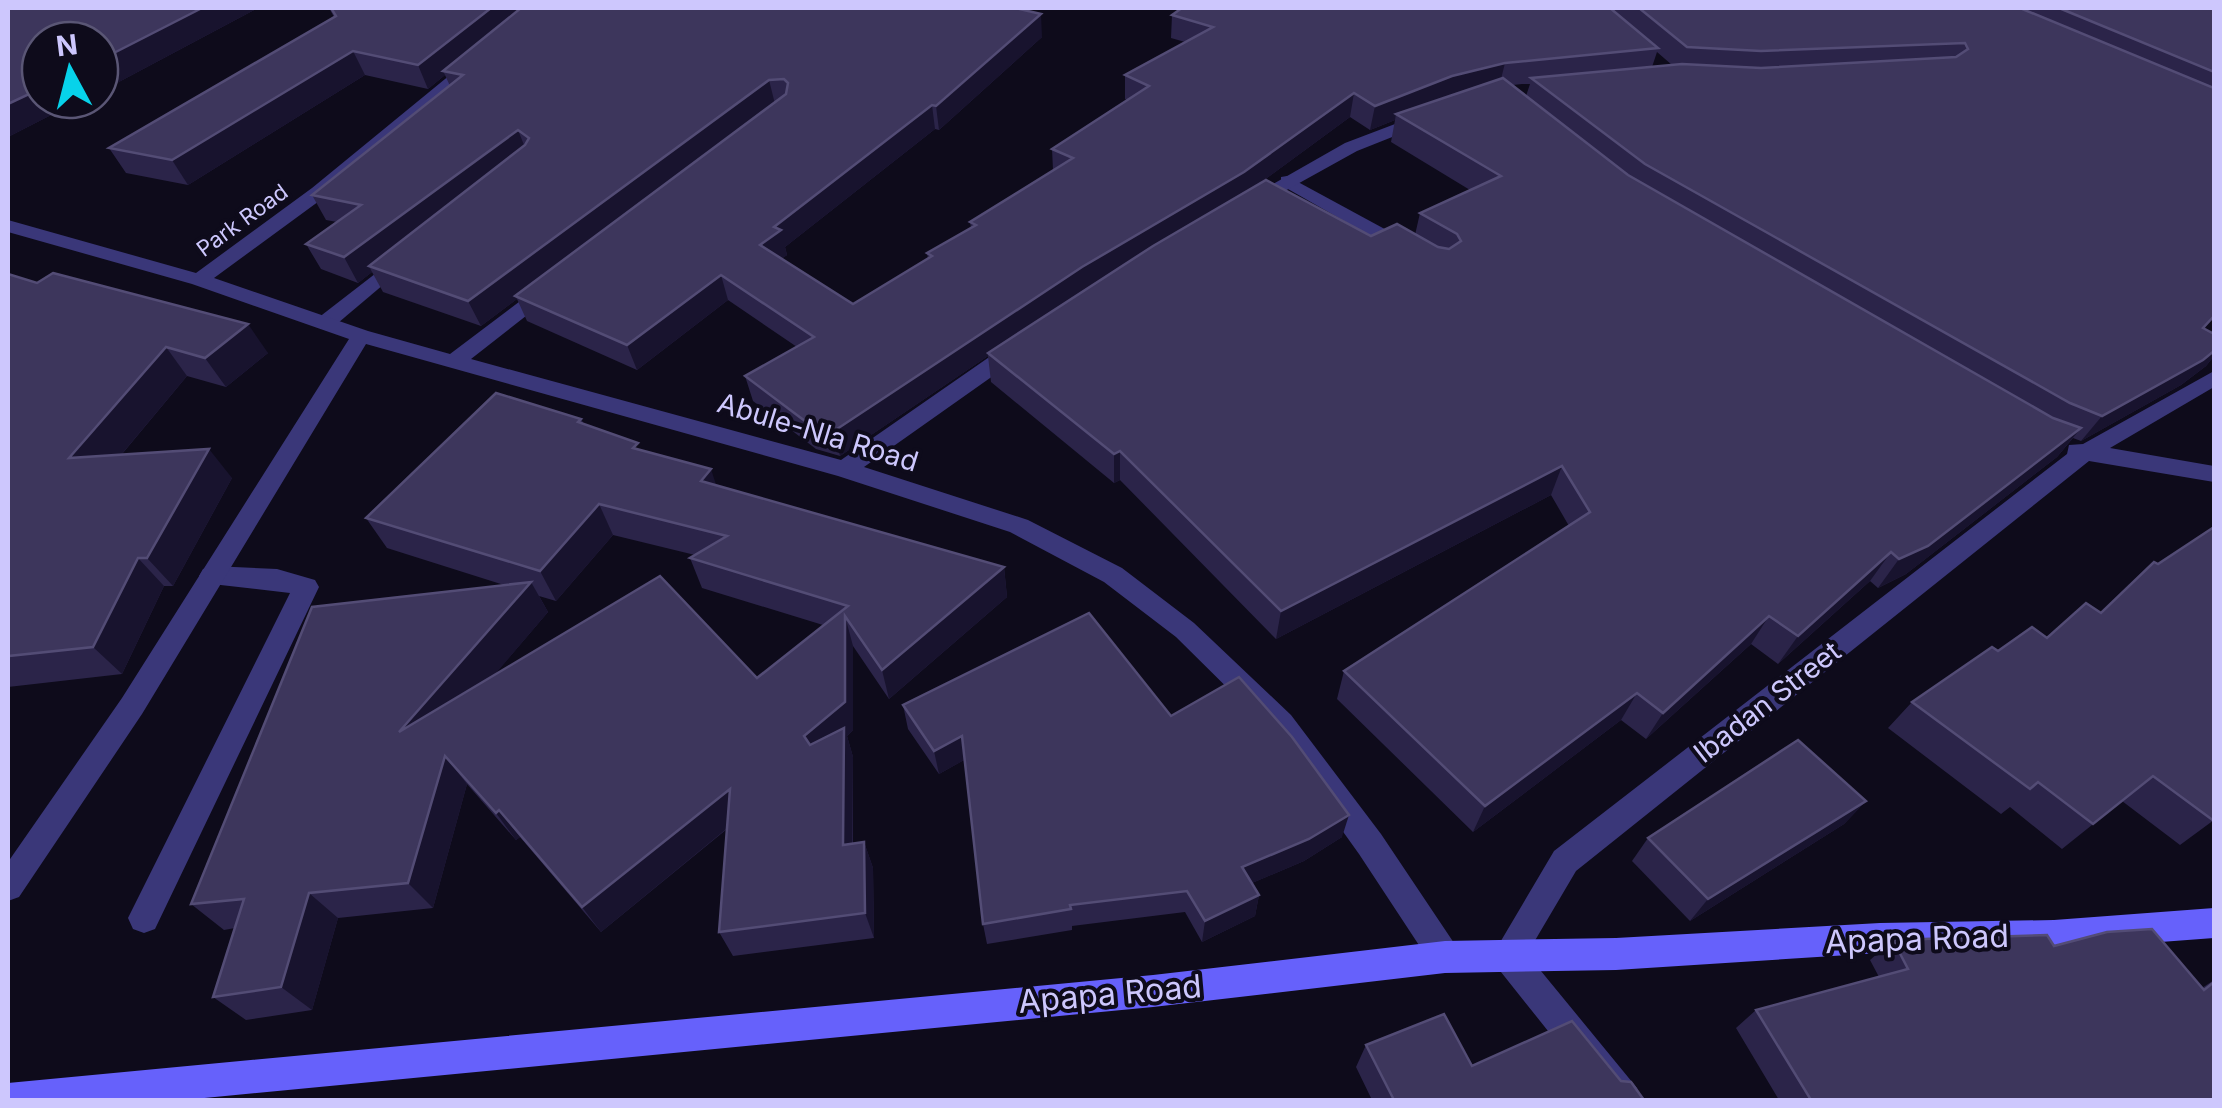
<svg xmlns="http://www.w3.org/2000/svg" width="2222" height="1108" viewBox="0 0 2222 1108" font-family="Inter,sans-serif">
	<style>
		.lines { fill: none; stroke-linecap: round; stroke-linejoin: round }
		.lane { fill: #3a3779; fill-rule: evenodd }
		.street { fill: #3a3779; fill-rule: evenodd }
		.secondary { fill: #6661fb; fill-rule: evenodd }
		.wall { fill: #2b2449; fill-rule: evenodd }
		.shaded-wall { fill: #18132e }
		.building { fill: #3d365c; stroke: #534c75; stroke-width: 2.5 }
		.labels { text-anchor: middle; stroke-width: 8; stroke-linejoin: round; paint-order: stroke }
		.far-street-label { font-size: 22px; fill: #cdc7fd; stroke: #0e0b1b }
		.street-label { font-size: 28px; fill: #cdc7fd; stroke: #0e0b1b }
		.near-street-label { font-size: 32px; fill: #cdc7fd; stroke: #0e0b1b }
	</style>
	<rect width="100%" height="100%" fill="#0e0b1b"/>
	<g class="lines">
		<g class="lane">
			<polygon points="1287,176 1416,246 1419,250 1409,256 1402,254 1281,185 1281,177"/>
			<polygon points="402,253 412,259 409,263 332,328 318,328 315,323 318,318"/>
			<polygon points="212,566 277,569 315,580 319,587 155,929 144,933 133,929 128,918 290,593 203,583 199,576 203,569"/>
		</g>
		<g class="street">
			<polygon points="467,61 481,64 326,196 214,278 368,331 450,354 540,286 554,286 554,294 471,359 841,460 1008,344 1024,344 1027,349 1024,354 864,467 1028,520 1122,568 1194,623 1291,715 1381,834 1456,946 1461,957 1456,968 1445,973 1434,968 1359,854 1271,731 1176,637 1104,582 1010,532 838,476 366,344 142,714 19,897 8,901 8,862 122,698 349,339 192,284 8,232 8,220 196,273 312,188"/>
			<polygon points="1424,113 1433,118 1430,122 1357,151 1256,207 1249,209 1240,203 1345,143"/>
			<polygon points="2214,371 2214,387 2110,448 2214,466 2214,482 2089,461 1576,871 1527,954 1637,1088 1642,1100 1603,1100 1497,967 1492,956 1554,851 2067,454 2069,445 2083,444"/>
		</g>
		<polygon class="secondary" points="2214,908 2214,938 2054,950 1880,953 1616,970 1445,973 1153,1007 184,1100 8,1100 8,1083 1153,975 1445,941 1616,938 1880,923 2054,920"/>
	</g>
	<g class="wall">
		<polygon points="8,8 258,8 100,92 40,40 40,100 86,100 60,114 55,113 8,137"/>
		<path d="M329,8H1015L1042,37L939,130L935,129L785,247L787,255L781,259L853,304L928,259L927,253L971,228L970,222L1053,170L1052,149L1127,100L1125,99V75L1185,42L1171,38L1172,15L1182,8H2214V316L2204,329L2214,334V356L2206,366L2181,385L2081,441L2073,438L2057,457L1906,574L1878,588L1870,581L1778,664L1751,644L1646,739L1621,720L1473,832L1337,699L1344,671L1569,526L1551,495L1276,639L1120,480L1114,483L991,382L988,356L840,456L816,449L753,401L745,376L797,347L728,300L637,370L527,321L517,299L481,326L383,292L372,272L358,283L321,269L306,244L337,222L326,220L312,195L450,86L445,75L428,89L365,75L188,185L126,173L109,148L334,17ZM1657,52L1672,65L1652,67ZM1522,84H1530L1526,96L1513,85ZM1350,117L1370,130L1395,120L1391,142L1470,190L1420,213L1415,235L1371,236L1256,186Z"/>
		<polygon points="8,274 268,353 226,387 187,376 122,454 232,478 173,586 164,586 122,674 8,687"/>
		<path d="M581,419L584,424L716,485L1004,567L1007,597L889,699L853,646V730L847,736L853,757V844L864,842L873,868L874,938L733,956L719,932L727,829L601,932L520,837L516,840L467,784L433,908L338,918L312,1010L246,1020L213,997L235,928L224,930L191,904L504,585L387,548L366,518ZM613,535L695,555L690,558L702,588L823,625L757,678L494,675L548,612L539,596L556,601Z"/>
		<polygon points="2158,564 2214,820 2180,845 2122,801 2062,849 2010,807 2001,814 1888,728 1912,702 1998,651 2047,638 2101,613"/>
		<polygon points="903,705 1171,716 1342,837 1304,861 1252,883 1259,895 1255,916 1202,942 1185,912 1072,926 1072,930 987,944 983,924 964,760 939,774 908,729"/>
		<polygon points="1866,801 1844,824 1690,921 1632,861 1648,838"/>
		<polygon points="1893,940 2054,946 2202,988 2214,980 2214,1100 1779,1100 1736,1028 1756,1010 1879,977 1870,960"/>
		<polygon points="1366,1045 1472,1066 1621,1081 1644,1100 1372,1100 1356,1067"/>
	</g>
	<g class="shaded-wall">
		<polygon points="202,8 258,8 100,92 100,60"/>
		<polygon points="491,8 529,8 443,71 445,75 428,89 418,65"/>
		<polygon points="1041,14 1042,37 939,130 936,106"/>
		<polygon points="353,51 365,75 188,185 172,160"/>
		<polygon points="1505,63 1499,87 1396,114 1395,120 1370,130 1375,106 1452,76"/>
		<polygon points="769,80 775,104 515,296 517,299 481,326 468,301"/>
		<polygon points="38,89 40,100 46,100 55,113 8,137 8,104"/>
		<polygon points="1354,93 1350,117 1241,197 988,353 988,356 840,456 834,431 1082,267"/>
		<polygon points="50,100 86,100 60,114"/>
		<polygon points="932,105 935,129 785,247 787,255 767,270 760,245 774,227"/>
		<polygon points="518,130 528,155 369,266 372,272 358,283 344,257"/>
		<polygon points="721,275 728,300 637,370 627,345"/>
		<polygon points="248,324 268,353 226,387 205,358"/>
		<polygon points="166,347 187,376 95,486 69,458"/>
		<polygon points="2214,351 2214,356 2206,366 2181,385 2081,441 2102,416"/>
		<polygon points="2081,428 2057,457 1906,574 1878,588 1899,559"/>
		<polygon points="209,449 232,478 173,586 147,558"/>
		<polygon points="1120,451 1120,480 1114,483 1114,454"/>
		<polygon points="1562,466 1551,495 1276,639 1281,611"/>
		<polygon points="711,469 721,500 701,481"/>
		<polygon points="599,504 613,535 556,601 540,571"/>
		<polygon points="1891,552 1870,581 1778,664 1798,636"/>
		<polygon points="138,558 164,586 122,674 93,647"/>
		<polygon points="1004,567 1007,597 889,699 882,670"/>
		<polygon points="531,582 548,612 422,760 399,732"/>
		<polygon points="845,616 853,646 853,730 847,736 853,757 852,871 804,736"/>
		<polygon points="1769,616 1751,644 1646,739 1663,713"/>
		<polygon points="1637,693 1621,720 1473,832 1485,806"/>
		<polygon points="962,736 966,759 939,774 934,751"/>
		<polygon points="445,756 467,784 433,908 408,883"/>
		<polygon points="730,789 742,816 601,932 582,907"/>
		<polygon points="1866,801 1844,824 1690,921 1708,899"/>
		<polygon points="499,810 520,837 516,840 496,813"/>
		<polygon points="1349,815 1342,837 1304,861 1238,889 1242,867"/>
		<polygon points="864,842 873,868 874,938 865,913"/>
		<polygon points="309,893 338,918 312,1010 281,987"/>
		<polygon points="1259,895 1255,916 1202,942 1205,921"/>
	</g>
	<g class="building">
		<polygon points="8,8 202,8 100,60 100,40 40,40 40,89 8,104"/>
		<polygon points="331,8 491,8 418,65 353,51 172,160 109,148 336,16"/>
		<polygon points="521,8 1015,8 1041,14 936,106 932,105 774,227 781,230 760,245 853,304 932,256 927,253 976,225 970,222 1073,158 1052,149 1149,86 1125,75 1213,27 1172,15 1182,8 1610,8 1658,48 1505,63 1452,76 1375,106 1354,93 1244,172 1082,267 834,431 809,424 745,376 814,337 721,275 627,345 515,296 786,94 788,83 784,79 769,80 468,301 369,266 525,145 529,138 518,130 344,257 306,244 361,205 312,195 463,75 443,71"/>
		<polygon points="1639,8 2020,8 2214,88 2214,316 2203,328 2214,334 2214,351 2203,360 2102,416 2070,403 1645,164 1531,78 1682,64 1761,68 1956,57 1968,49 1965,43 1761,51 1687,47"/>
		<polygon points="2059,8 2214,8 2214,72"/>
		<polygon points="1503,78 1628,175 2053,418 2081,428 1928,546 1899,559 1891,552 1798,636 1769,616 1663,713 1637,693 1485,806 1344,671 1590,512 1562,466 1281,611 1120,451 1114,454 988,353 1153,246 1266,180 1371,236 1397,224 1438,247 1449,249 1461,241 1457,234 1420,213 1501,176 1396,114"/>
		<polygon points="53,273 248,324 205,358 166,347 69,458 209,449 147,558 138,558 93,647 8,656 8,274 37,283"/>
		<polygon points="496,393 581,419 578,422 638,443 633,448 711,469 701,481 1004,567 882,670 845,616 845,702 804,736 810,745 844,728 843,845 864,842 865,913 719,932 730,789 582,907 499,810 496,813 445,756 408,883 309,893 281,987 213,997 244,899 191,904 312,607 531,582 399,732 660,576 757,678 848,606 690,558 727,536 599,504 540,571 366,518"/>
		<polygon points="2214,527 2214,821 2153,776 2093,824 2038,782 2030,789 1912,702 1992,647 1998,651 2032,627 2047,638 2086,603 2101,613 2154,562 2158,564"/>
		<polygon points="1089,613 1171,716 1239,677 1292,737 1349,815 1309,839 1242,867 1259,895 1205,921 1187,891 1070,905 1071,909 983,924 962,736 934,751 903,705"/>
		<polygon points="1798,740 1866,801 1708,899 1648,838"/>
		<polygon points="2152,929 2204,990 2214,982 2214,1100 1811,1100 1756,1010 1908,969 1893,940 2047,935 2054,946 2107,932"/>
		<polygon points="1444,1014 1472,1066 1572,1021 1621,1081 1631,1082 1644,1100 1394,1100 1366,1045"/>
	</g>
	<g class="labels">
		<g class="far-street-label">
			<text transform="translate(242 220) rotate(-36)" y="8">Park Road</text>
		</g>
		<g class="street-label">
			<text transform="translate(818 432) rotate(17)" y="10">Abule-Nla Road</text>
			<text transform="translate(1767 702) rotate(-38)" y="10">Ibadan Street</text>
		</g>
		<g class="near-street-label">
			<text transform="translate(1917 939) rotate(-2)" y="11">Apapa Road</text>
			<text transform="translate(1110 994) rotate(-5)" y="11">Apapa Road</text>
		</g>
	</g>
	<rect width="2222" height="1108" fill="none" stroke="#cdc7fd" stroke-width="20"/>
	<g transform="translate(70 70) rotate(353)"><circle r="48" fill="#0e0b1b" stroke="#5a5675" stroke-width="2.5"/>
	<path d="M0-8L18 38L0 25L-18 38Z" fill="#07d2ea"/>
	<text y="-15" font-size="28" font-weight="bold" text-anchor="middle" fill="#cdc7fd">N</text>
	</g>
</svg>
